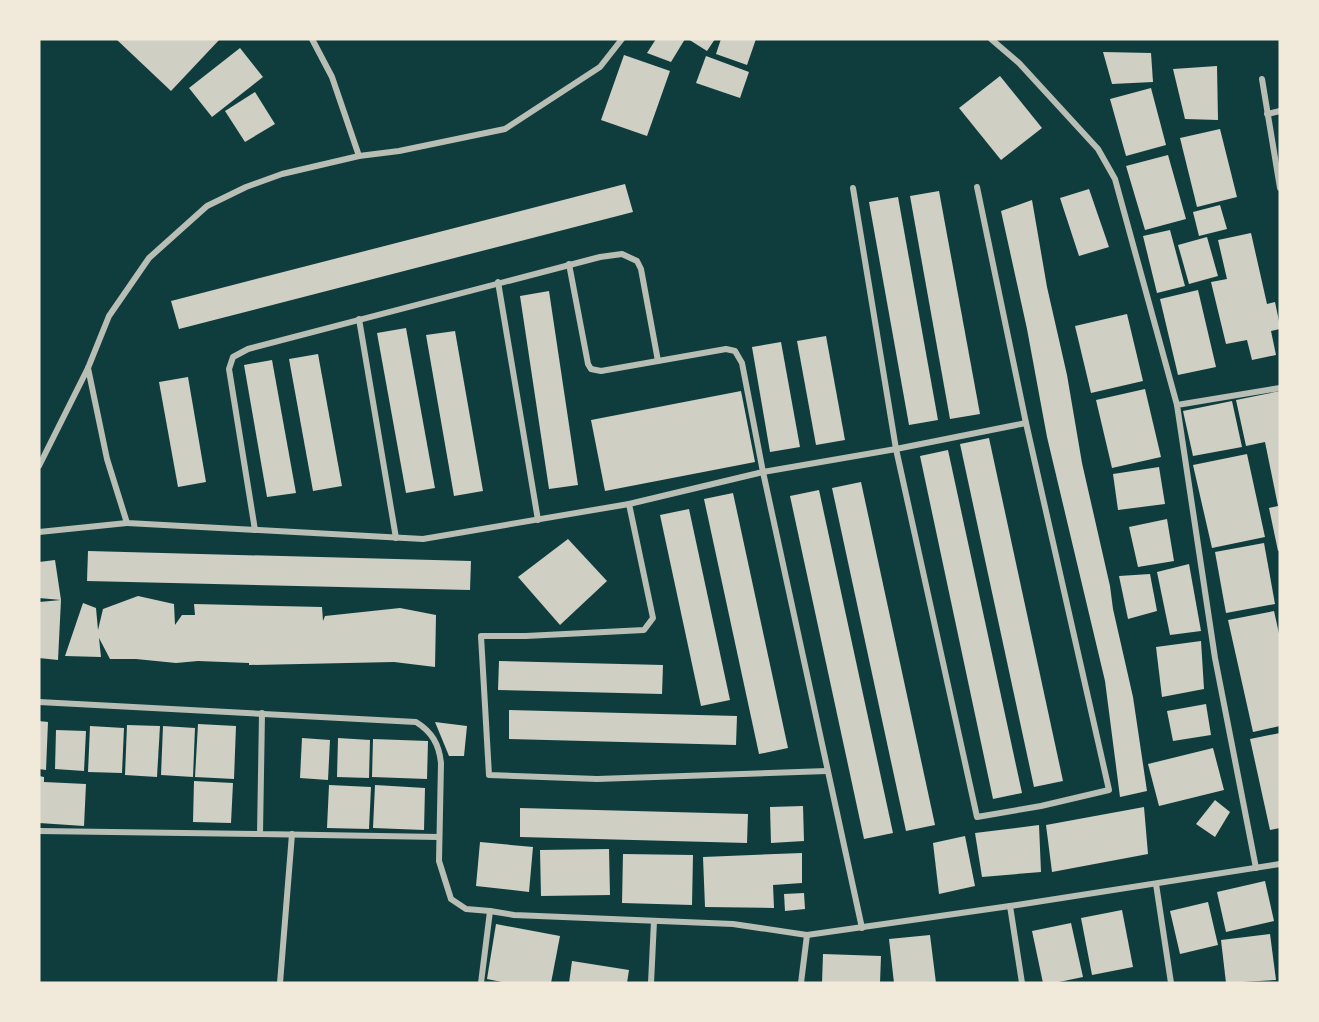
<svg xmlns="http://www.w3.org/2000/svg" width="1319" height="1022" viewBox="0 0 1319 1022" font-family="Manrope,sans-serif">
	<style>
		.building { fill: #cfcfc3 }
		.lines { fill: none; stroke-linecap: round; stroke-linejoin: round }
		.minor { stroke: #b8beb3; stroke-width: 6 }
	</style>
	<rect width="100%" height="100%" fill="#0f3d3e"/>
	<g class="building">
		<polygon points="116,39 220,39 171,91"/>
		<polygon points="656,39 685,39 671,62 647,53"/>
		<polygon points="688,39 715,39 707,51"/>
		<polygon points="721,39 756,39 747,65 716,54"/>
		<polygon points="240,48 263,77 212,117 189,88"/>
		<polygon points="1103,52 1151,53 1153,82 1112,84"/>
		<polygon points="624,55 670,71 647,136 601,120"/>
		<polygon points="706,56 749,72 740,98 696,83"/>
		<polygon points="1217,66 1218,120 1185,119 1173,69"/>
		<polygon points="1000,76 1042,128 1001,160 959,108"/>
		<polygon points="1151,88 1166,145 1126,156 1110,99"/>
		<polygon points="255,92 275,124 245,142 225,111"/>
		<polygon points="1220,129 1237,197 1197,207 1180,138"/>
		<polygon points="1168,155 1186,219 1145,230 1126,166"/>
		<polygon points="625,184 633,212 179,329 171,301"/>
		<polygon points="1089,189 1109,247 1079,256 1060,198"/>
		<polygon points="939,191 980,414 950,419 910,196"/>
		<polygon points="898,197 938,420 909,425 869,202"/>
		<polygon points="1032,200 1047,287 1067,375 1082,463 1110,586 1113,609 1133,697 1147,791 1120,797 1105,681 1047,437 1027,329 1001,211"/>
		<polygon points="1220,205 1227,229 1199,236 1193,212"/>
		<polygon points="1170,230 1185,286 1157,293 1143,236"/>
		<polygon points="1251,233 1267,304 1275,302 1280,326 1280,329 1271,331 1276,355 1252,360 1247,340 1226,344 1211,282 1227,279 1218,240"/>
		<polygon points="1207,237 1218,276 1189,284 1178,245"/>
		<polygon points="1198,290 1216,367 1178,375 1160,299"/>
		<polygon points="549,291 578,485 549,489 520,296"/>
		<polygon points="1127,314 1143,381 1091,393 1075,326"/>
		<polygon points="406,328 435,488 406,493 377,333"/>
		<polygon points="455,331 483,491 454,496 426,335"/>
		<polygon points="826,336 845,440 816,445 797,341"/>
		<polygon points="781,342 800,447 770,452 752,347"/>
		<polygon points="318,354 342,486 313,491 289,359"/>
		<polygon points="272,360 296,493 267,497 244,365"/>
		<polygon points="188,377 206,482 178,487 159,382"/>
		<polygon points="1145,389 1161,457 1112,468 1096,400"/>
		<polygon points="741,391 755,462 605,491 591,420"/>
		<polygon points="1280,391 1280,550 1278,551 1269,508 1278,506 1265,442 1246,446 1236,400"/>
		<polygon points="1232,401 1242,447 1193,456 1183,411"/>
		<polygon points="989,438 1063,781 1034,787 960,444"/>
		<polygon points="948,450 1022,793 993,799 920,456"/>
		<polygon points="1247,454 1265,537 1212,548 1193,465"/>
		<polygon points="1159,467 1165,504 1118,510 1113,474"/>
		<polygon points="861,482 935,825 906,831 832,488"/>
		<polygon points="819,490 893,833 864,839 790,496"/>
		<polygon points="733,493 788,748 759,754 704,499"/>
		<polygon points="689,509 730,700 701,706 660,515"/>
		<polygon points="1167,519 1174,561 1138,567 1129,527"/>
		<polygon points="568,539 607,581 560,625 518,577"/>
		<polygon points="1264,543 1275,604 1226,613 1215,552"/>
		<polygon points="88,551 471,561 470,590 87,581"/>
		<polygon points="55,560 61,600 39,598 39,562"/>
		<polygon points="1189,564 1201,631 1170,635 1157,572"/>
		<polygon points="1150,574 1157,611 1128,619 1119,576"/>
		<polygon points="138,596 174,604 175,625 182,615 195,615 194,604 322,607 323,621 325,616 400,608 436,615 435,667 394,662 249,665 249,663 198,661 176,663 136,659 110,659 99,638 101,657 65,656 83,603 96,608 98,630 103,609"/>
		<polygon points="61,600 58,660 39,658 39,602"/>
		<polygon points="1274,611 1280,638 1280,726 1253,732 1228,620"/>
		<polygon points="1201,641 1204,689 1162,697 1156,647"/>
		<polygon points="499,661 663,665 662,694 498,690"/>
		<polygon points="1206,704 1211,735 1173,741 1167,711"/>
		<polygon points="509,710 737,716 736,745 509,739"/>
		<polygon points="39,721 48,722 46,770 39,769"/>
		<polygon points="435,722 467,726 464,756 449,756"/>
		<polygon points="198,724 236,726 234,779 195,777"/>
		<polygon points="127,725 160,726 157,777 125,775"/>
		<polygon points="90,726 124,728 122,773 88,772"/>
		<polygon points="163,726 195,728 193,777 161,775"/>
		<polygon points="56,730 86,731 84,771 55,769"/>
		<polygon points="1280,733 1280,828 1270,830 1250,739"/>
		<polygon points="302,738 330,740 328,780 300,778"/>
		<polygon points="338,738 370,740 369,778 337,777"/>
		<polygon points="373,739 428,741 427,779 372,777"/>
		<polygon points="1213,748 1224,790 1159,806 1148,764"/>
		<polygon points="39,776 44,777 44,782 86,784 84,826 39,823"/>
		<polygon points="194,781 233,783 231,823 193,822"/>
		<polygon points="329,785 371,787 369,829 327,828"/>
		<polygon points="375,785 425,788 424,830 373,828"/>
		<polygon points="1215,800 1230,812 1215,837 1196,824"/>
		<polygon points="803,806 804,841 771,843 770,807"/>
		<polygon points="1144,807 1148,854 1052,872 1046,825"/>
		<polygon points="520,808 748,814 747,843 520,837"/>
		<polygon points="1039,825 1041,872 982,877 975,833"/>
		<polygon points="965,836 975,886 939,894 933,843"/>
		<polygon points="480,842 533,847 529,892 476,886"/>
		<polygon points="609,849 610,895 541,896 540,850"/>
		<polygon points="802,853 802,883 773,885 774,908 705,907 703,857"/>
		<polygon points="623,854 693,855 692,905 622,903"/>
		<polygon points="1265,881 1274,921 1226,932 1217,892"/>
		<polygon points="804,893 805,909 785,911 784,894"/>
		<polygon points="1208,902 1218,945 1180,954 1170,911"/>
		<polygon points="1122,910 1133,967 1092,975 1081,918"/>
		<polygon points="1071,923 1083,977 1054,983 1043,983 1032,931"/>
		<polygon points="496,924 560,936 551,983 507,983 487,979"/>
		<polygon points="1270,934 1276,980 1226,983 1221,940"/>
		<polygon points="930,935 936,983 894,983 889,939"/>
		<polygon points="823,954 881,956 880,983 822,983"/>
		<polygon points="572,961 629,970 627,983 569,983"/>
	</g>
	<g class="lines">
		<g class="minor">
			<polyline points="312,39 332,77 359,156"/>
			<polyline points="991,39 1019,63 1098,149 1115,179 1177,405"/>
			<polyline points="1262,79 1280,188"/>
			<polyline points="1267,114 1280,111"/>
			<polyline points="853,188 896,449 977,817 1041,806 1109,790 1026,423 977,187"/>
			<polyline points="569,264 588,364 591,369 601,371 658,361"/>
			<polyline points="498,282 538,520"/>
			<polyline points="359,319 396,538"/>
			<polyline points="88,368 107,459 127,523 423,539 629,504 763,472 896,449 1026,423"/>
			<polyline points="39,466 88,368 109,316 149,258 207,206 246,187 282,174 359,156 399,151 505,129 600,67 622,39"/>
			<polyline points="629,504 653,618 644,630 526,636 481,636 489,775 597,779 827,771"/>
			<polyline points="255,530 229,369 233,357 248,349 600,257 622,254 637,261 641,269 658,361 726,349 735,351 742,363 763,472 862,928"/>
			<polyline points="39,532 127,523"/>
			<path d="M39,702L416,722C432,732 439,744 441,763L439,861L451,899L466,909L490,911L514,915L733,924L807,935L1017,905L1280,864"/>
			<polyline points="262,713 260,834 439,837"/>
			<polyline points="39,831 260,834"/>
			<polyline points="1256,868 1215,658 1177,405 1280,388"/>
			<polyline points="1156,884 1171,983"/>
			<polyline points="1010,906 1022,983"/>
			<polyline points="280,983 292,834"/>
			<polyline points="481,983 490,911"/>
			<polyline points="651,983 654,921"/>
			<polyline points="801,983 807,935"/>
		</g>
	</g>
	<rect width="1319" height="1022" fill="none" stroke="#f1e9da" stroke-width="81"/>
</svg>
